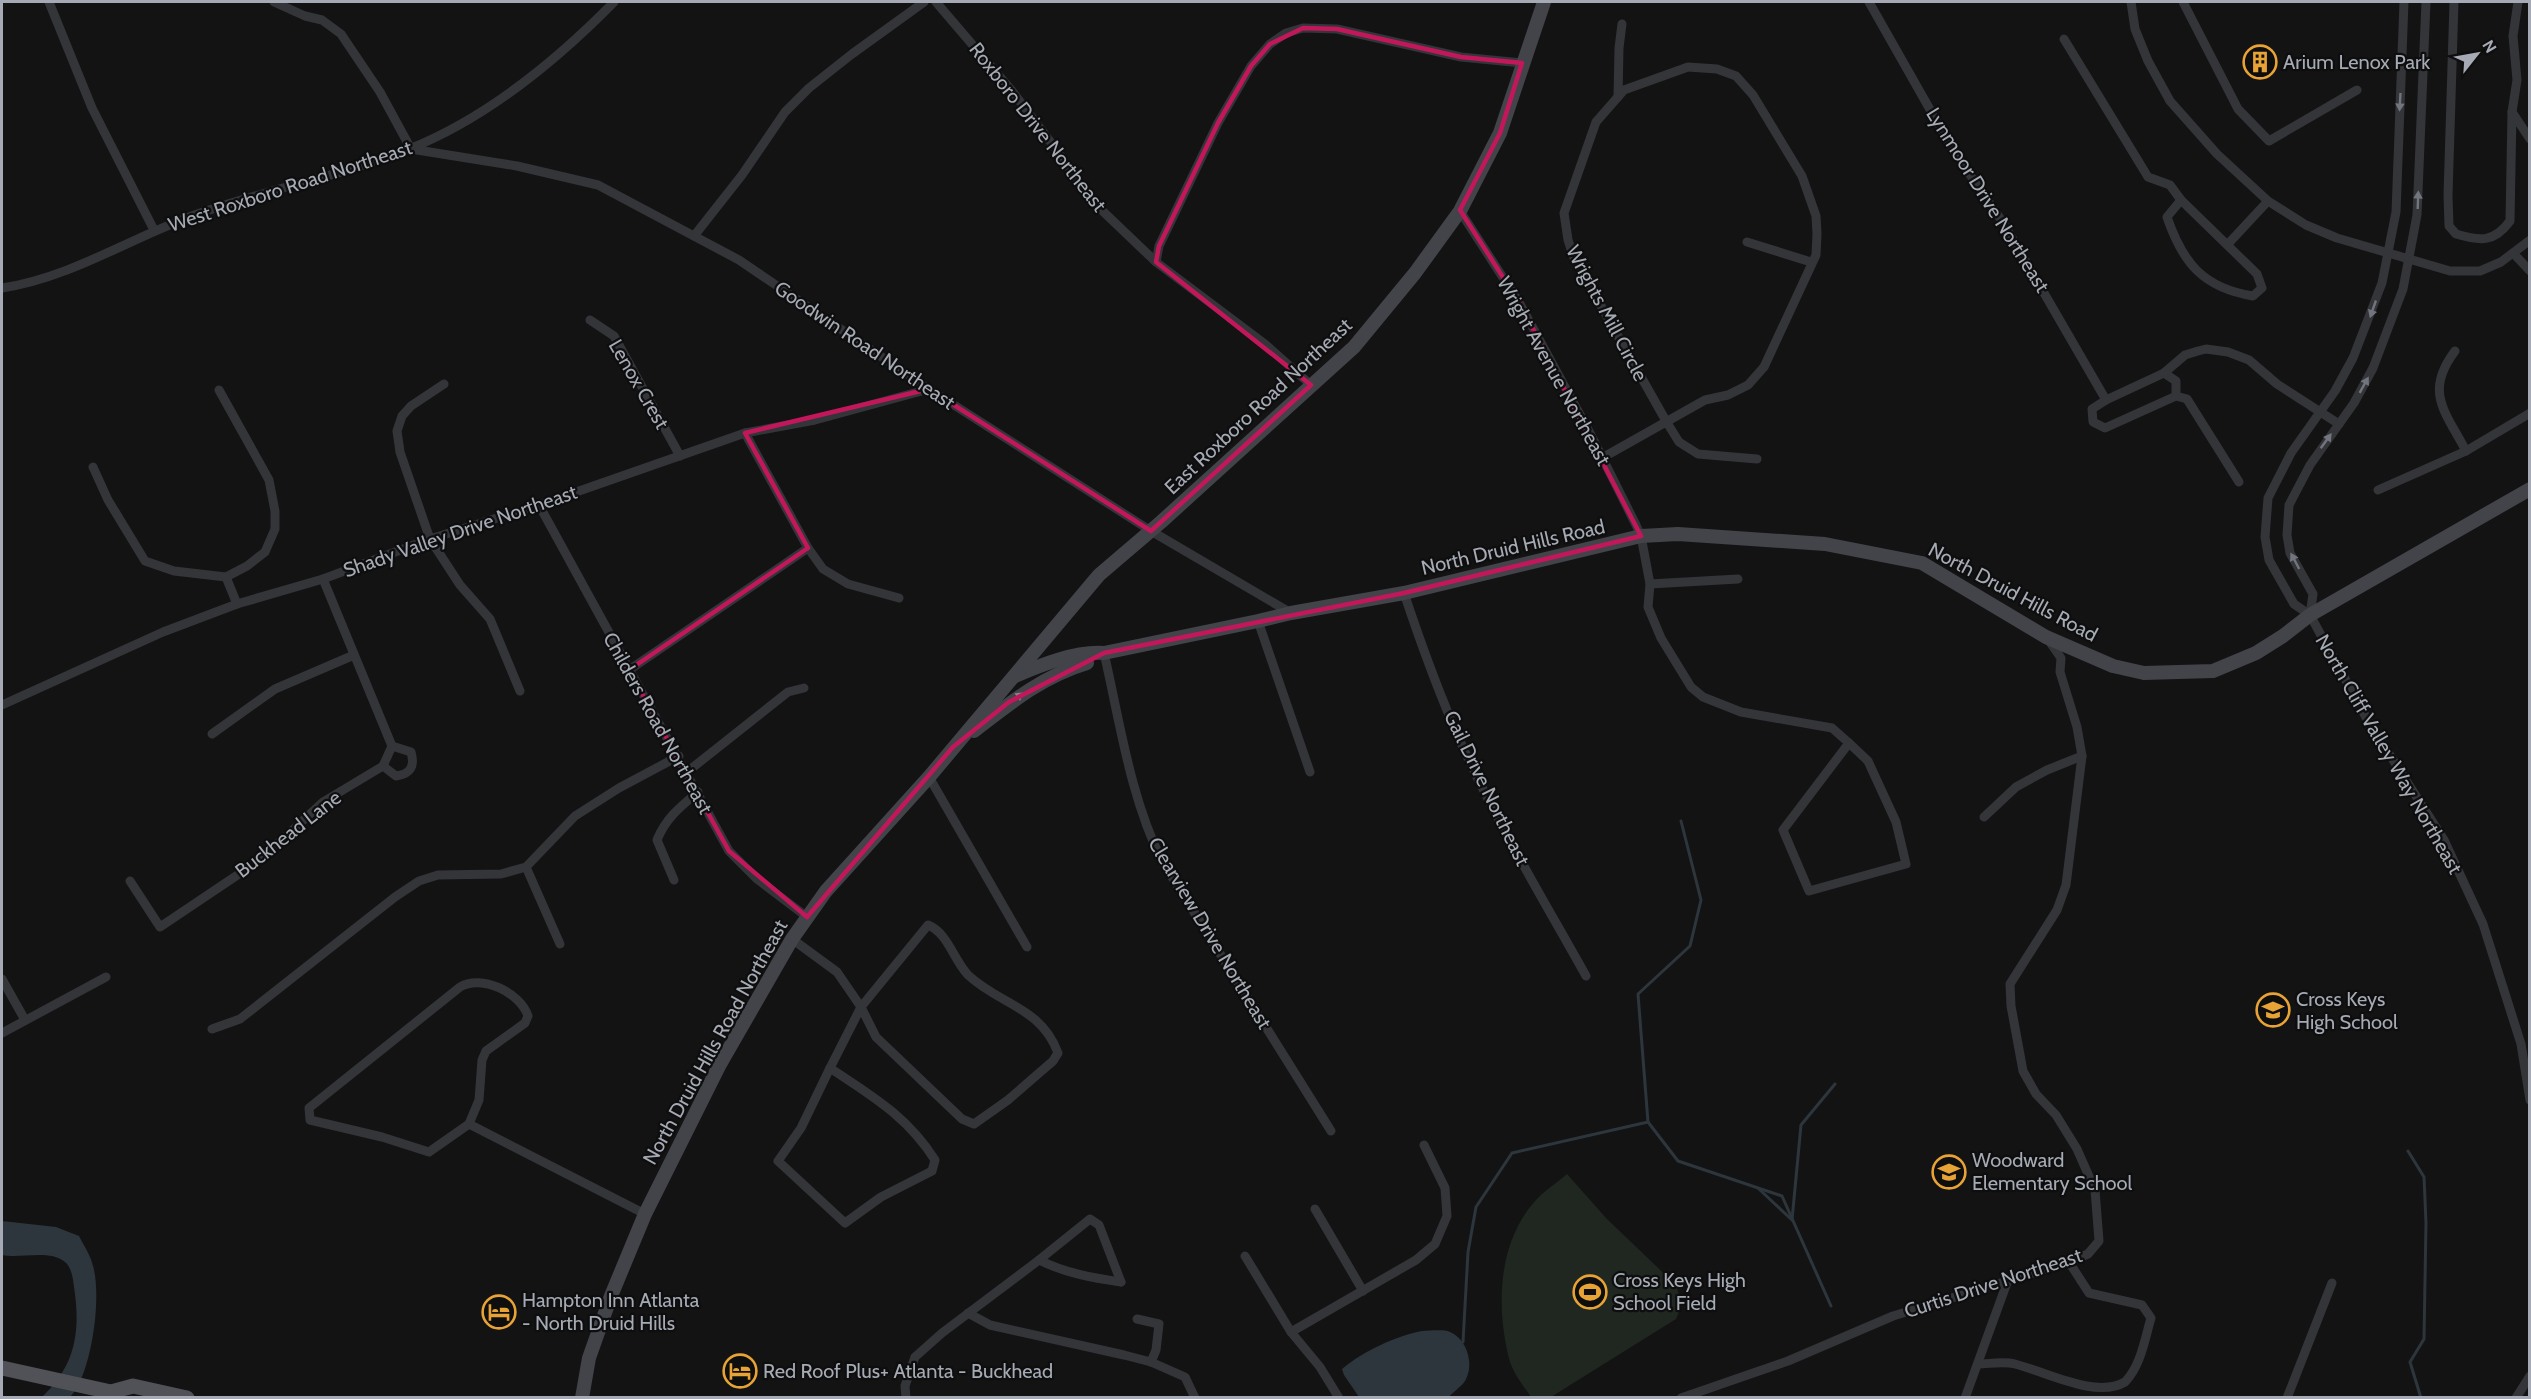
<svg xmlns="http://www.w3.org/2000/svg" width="2531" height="1399" viewBox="0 0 2531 1399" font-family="Cabin,sans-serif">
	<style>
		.green { fill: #1f2720 }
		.water { fill: #2d363c }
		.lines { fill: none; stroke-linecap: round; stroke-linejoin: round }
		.stream { stroke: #2d363c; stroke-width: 3 }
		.street { stroke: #343539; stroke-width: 9 }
		.secondary { stroke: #424449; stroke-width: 14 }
		.primary { stroke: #505258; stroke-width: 15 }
		.oneway { fill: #72757d }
		.oneway2 { fill: #82868f }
		.marked { fill: none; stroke: #c2185b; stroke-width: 4.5; stroke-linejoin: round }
		.labels { text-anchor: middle; stroke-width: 4.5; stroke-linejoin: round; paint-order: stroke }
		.poi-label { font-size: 20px; fill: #a5aab4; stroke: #0e0e0f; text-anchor: start }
		.street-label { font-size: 20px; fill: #a5aab4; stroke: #0e0e0f }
	</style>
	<rect width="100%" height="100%" fill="#131314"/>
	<path class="green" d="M1567,1174L1607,1219L1676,1285L1682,1305L1676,1319L1551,1397H1531C1524,1387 1514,1374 1510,1362C1495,1307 1497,1236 1542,1194C1550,1187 1559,1181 1567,1174Z"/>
	<g class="water">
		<path d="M2,1221L56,1227L79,1236C84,1246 91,1256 93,1266C102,1296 92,1374 70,1397H42C75,1366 81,1332 74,1287C73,1279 72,1268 65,1262C49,1249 21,1259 2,1255Z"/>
		<path d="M1422,1331C1430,1331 1443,1329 1450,1332C1467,1339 1475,1365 1465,1381C1461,1387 1454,1391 1449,1397H1359L1344,1375L1342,1369C1363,1351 1396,1336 1422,1331Z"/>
	</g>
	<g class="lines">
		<g class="stream">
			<polyline points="1648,1122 1638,994 1690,946 1701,900 1681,821"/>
			<polyline points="2408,1151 2424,1177 2426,1223 2424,1339 2410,1362 2421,1398"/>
			<polyline points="1759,1189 1792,1220 1801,1125 1835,1084"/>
			<polyline points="1463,1342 1468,1252 1476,1207 1512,1153 1648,1122 1678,1161 1782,1196 1831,1306"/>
		</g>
		<g class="street">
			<polyline points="49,2 92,108 154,230"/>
			<polyline points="274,2 305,16 322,20 341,34 380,92 411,149 517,166 598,185 739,260 929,389 1151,531 1291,613"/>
			<polyline points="936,2 1012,91 1058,152 1090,199 1156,262 1265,344 1311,385"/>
			<polyline points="1869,2 1953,150 2004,224 2106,400"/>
			<polyline points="2131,2 2135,29 2148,61 2170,101 2217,154 2268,201 2306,225 2337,238 2450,271 2480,271 2501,262 2530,240"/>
			<polyline points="2183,2 2238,109 2269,141 2357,90"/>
			<path d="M2454,2L2448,195L2449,226L2456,234C2480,241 2494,243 2510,221L2512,112L2517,80L2513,36L2518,2"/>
			<path d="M2064,39L2148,177L2170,185L2181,200L2257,274L2262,288L2253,296C2204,288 2183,264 2167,217L2181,200"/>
			<polyline points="1618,97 1619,48 1622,24"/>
			<polyline points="2512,112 2530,139"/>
			<polyline points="1460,211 1520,304 1592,437 1636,525 1641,536 1650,584 1648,607 1661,638 1691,687 1703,697 1741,712 1832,728 1849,743"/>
			<polyline points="694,236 742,175 785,112 809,88 852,54 924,2"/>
			<polyline points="1747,242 1811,262"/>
			<polyline points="2228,244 2268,201"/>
			<polyline points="2513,253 2530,271"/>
			<polyline points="1156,262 1159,246 1218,123 1251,66 1270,44 1286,33 1303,28 1337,29 1461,57 1522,63"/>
			<path d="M2,288C69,278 129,239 192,216C263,190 339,177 409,149C487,118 556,61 614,2"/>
			<polyline points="590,320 614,336 680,456"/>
			<path d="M2455,351C2424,392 2445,411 2466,451"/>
			<polygon points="2164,373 2176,381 2176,396 2105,428 2093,422 2092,409 2106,400"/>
			<polyline points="2164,373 2185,355 2198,351 2206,349 2228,352 2249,360 2277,384 2339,424"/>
			<polyline points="444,384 411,406 402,416 397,431 400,452 430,539 460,585 490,619 520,691"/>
			<polyline points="2176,396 2187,399 2239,482"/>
			<polyline points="745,433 808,548 823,569 848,584 899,598"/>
			<polyline points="1602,458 1705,400 1728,395 1748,385 1764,367 1816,255 1817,234 1816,216 1802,176 1753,95 1736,76 1717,69 1688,67 1624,90 1596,122 1564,213 1568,240 1574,258 1666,421 1679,442 1698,454 1757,459"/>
			<polyline points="93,467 108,500 145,561 174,571 226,577 247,566 265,552 275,529 275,511 269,480 219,390"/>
			<polyline points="2378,490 2466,451 2530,413"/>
			<polyline points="539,505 729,851 757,879 807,917"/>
			<polyline points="226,577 237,604"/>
			<polyline points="1650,584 1738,579"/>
			<path d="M1404,593C1421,644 1439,694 1461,743C1497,823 1543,899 1586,976"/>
			<polyline points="2310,615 2294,604 2269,560 2265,537 2268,498 2291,453 2335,391 2353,358 2382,283 2396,212 2404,2"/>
			<polyline points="2310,615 2313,594 2290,553 2287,535 2289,505 2310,465 2354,403 2373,368 2403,289 2417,215 2426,2"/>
			<polyline points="2310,615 2367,719 2444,840 2483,924 2521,1044 2530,1100"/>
			<polyline points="1258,621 1310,772"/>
			<path d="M1104,653C1120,722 1130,797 1162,861L1331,1131"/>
			<polyline points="629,670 808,548"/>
			<polyline points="2,705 163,632 237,604 323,579 430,539 539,505 745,433 815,420 929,389"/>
			<polyline points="212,734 275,689 354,655"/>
			<polygon points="1849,743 1868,761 1896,822 1906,864 1809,891 1783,830"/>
			<path d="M383,766L396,776C411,774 415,766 411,752L392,746"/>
			<polyline points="687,772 788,692 804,688"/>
			<polyline points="929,777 1027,947"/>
			<polyline points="1984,817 2016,787 2047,770 2082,756"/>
			<polyline points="526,867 560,944"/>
			<path d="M674,880L657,840C666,818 680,807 698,792"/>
			<polyline points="130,881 160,927 236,876 283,839 323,802 383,766 392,746 323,579"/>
			<path d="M928,925C948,933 953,959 968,975C1000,1005 1041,1007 1058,1053L1053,1061L1008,1100L974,1124L962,1119L876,1037L861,1007Z"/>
			<polyline points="792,939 837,972 861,1007 830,1068"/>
			<polyline points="2,979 25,1020"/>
			<polyline points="212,1029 240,1019 395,897 419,881 438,875 501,874 526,867 575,816 619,788 679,756"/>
			<polyline points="2,1033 106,977"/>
			<path d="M830,1068C872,1096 907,1116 935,1160L932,1171L881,1197L845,1223L778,1161L801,1128Z"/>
			<path d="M469,1124L429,1152L382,1137L310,1120L309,1108L460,987C481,974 520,992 528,1016L525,1023L486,1051L482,1060L479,1100L469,1124L645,1214"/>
			<polyline points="1315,1209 1363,1291"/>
			<polyline points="1245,1256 1291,1332"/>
			<path d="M1039,1260C1065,1273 1093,1278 1121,1282"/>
			<polyline points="968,1313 990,1325 1124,1355 1151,1362 1185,1377 1195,1398"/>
			<polyline points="1137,1319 1159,1324 1156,1350 1151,1362"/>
			<path d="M1978,1364C1989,1364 2003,1361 2015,1364C2047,1372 2096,1399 2125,1382C2141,1366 2145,1338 2151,1318L2142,1305L2089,1293L2069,1262"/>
			<polyline points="906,1398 905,1386 915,1357 942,1333 1039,1260 1090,1219 1099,1225 1121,1282"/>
			<polyline points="1339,1398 1320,1367 1291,1332 1416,1260 1435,1244 1447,1216 1445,1188 1424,1145"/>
			<polyline points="1681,1398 1788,1361 1893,1316 2069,1262 2088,1254 2099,1241 2095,1190 2077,1149 2056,1115 2036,1094 2023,1071 2011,1006 2010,984 2057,910 2066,885 2082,756 2077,727 2060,672 2061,658 2047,638"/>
			<polyline points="1965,1398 2008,1280"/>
			<polyline points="2287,1398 2332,1283"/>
			<polyline points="2516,1398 2530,1376"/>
		</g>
		<g class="secondary">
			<path d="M1015,676C1041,665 1075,651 1104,653L1258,621L1291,613L1404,593L1641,536L1678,534L1825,544L1922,563L2046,637L2113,666L2144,673L2213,671L2256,653L2283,636L2310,615L2530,489"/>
			<path d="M974,731C1010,703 1043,676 1087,663"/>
			<polyline points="582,1398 589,1358 611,1296 645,1214 719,1066 792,939 826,891 929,777 1099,575 1161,522 1354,347 1415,273 1460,211 1500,133 1544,2"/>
		</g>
		<polyline class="primary" points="2,1368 111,1392 133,1386 187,1398"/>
	</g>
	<defs><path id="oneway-solid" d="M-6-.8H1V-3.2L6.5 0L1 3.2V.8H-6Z" transform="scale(1.5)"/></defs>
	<g class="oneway">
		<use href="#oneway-solid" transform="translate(2400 102) rotate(93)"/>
		<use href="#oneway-solid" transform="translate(2418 200) rotate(-88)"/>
		<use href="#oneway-solid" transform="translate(2373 309) rotate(109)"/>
		<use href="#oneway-solid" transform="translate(2364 385) rotate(-61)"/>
		<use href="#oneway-solid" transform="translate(2326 441) rotate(-54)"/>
		<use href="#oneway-solid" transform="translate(2295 561) rotate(-118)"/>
	</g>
	<use class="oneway2" href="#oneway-solid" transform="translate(1016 698) rotate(-35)"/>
	<path class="marked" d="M1303,28L1337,29L1461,57L1522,63L1500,133L1460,210L1520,304L1641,536L1404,593L1104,653L1009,702L953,747L807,917L729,851L629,670L808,548L745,433L929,389L1151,531L1311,385L1156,262L1159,246L1218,123L1251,66L1270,44Z"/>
	<defs>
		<g id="building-ring" transform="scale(1.725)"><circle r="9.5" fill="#0e0e0f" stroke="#e8a337" stroke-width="1.5"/><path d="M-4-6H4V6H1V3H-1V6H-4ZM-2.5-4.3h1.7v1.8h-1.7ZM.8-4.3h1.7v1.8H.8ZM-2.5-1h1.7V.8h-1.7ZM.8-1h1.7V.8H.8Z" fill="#e8a337"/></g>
		<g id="school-ring" transform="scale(1.725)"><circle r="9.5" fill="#0e0e0f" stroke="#e8a337" stroke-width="1.5"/><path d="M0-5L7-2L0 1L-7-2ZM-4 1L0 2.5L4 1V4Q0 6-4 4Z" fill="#e8a337"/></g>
		<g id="stadium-ring" transform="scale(1.725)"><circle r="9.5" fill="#0e0e0f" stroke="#e8a337" stroke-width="1.5"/><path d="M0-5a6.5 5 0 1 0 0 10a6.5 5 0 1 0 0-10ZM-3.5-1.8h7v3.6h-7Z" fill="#e8a337"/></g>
		<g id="hotel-ring" transform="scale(1.725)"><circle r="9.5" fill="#0e0e0f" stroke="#e8a337" stroke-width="1.5"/><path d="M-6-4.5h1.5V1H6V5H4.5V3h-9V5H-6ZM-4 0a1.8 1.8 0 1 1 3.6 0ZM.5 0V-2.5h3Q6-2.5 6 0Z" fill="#e8a337"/></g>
	</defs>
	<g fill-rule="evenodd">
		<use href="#building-ring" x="2260" y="62"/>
		<use href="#school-ring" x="2273" y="1010"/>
		<use href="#school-ring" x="1949" y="1172"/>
		<use href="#stadium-ring" x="1590" y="1292"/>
		<use href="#hotel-ring" x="499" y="1312"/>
		<use href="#hotel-ring" x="740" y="1371"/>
	</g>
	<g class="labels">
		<g class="poi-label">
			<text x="2283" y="69">Arium Lenox Park</text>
			<text x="2296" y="1006">Cross Keys<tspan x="2296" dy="23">High School</tspan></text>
			<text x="1972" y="1167">Woodward<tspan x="1972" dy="23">Elementary School</tspan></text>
			<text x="1613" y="1287">Cross Keys High<tspan x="1613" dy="23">School Field</tspan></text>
			<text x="522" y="1307">Hampton Inn Atlanta<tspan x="522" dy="23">- North Druid Hills</tspan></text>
			<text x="763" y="1378">Red Roof Plus+ Atlanta - Buckhead</text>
		</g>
		<g class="street-label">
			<text transform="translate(1038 127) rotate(52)" y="7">Roxboro Drive Northeast</text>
			<text transform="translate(290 186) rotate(-18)" y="7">West Roxboro Road Northeast</text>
			<text transform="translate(1988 200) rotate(58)" y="7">Lynmoor Drive Northeast</text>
			<text transform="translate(1607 313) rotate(62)" y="7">Wrights Mill Circle</text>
			<text transform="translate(865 345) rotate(34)" y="7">Goodwin Road Northeast</text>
			<text transform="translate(1554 371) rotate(61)" y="7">Wright Avenue Northeast</text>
			<text transform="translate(639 384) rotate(60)" y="7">Lenox Crest</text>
			<text transform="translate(1258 406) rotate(-43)" y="7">East Roxboro Road Northeast</text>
			<text transform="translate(460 531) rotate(-19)" y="7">Shady Valley Drive Northeast</text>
			<text transform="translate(1513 547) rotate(-13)" y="7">North Druid Hills Road</text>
			<text transform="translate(2013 592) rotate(28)" y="7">North Druid Hills Road</text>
			<text transform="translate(658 723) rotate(61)" y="7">Childers Road Northeast</text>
			<text transform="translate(2389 754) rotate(60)" y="7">North Cliff Valley Way Northeast</text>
			<text transform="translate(1487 788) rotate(64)" y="7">Gail Drive Northeast</text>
			<text transform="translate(288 834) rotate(-38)" y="7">Buckhead Lane</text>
			<text transform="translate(1210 933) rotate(59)" y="7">Clearview Drive Northeast</text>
			<text transform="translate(715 1042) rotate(-61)" y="7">North Druid Hills Road Northeast</text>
			<text transform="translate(1993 1283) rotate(-18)" y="7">Curtis Drive Northeast</text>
		</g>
	</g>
	<rect width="2531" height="1399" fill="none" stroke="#a5aab4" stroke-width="6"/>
	<g transform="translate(2477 54) rotate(59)" stroke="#0e0e0f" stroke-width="4.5" paint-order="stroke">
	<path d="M0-4.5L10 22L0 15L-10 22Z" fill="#a5aab4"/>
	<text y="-9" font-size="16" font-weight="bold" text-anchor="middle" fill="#a5aab4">N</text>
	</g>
</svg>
